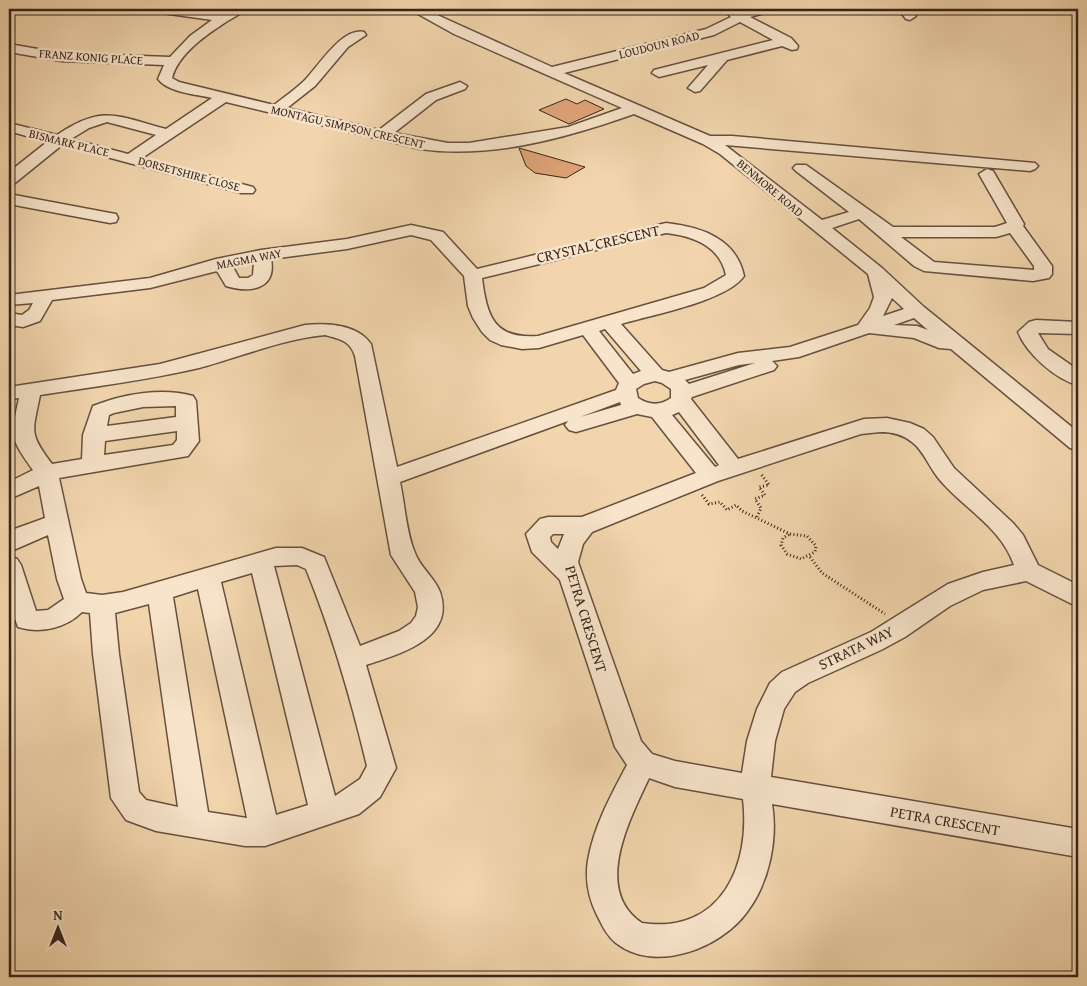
<svg xmlns="http://www.w3.org/2000/svg" width="1087" height="986" viewBox="0 0 1087 986" font-family="'Gentium Book Plus',serif">
	<style>
		.building { fill: #e0a378; stroke: #37241c }
		.lines { fill: none; stroke-linecap: round; stroke-linejoin: round }
		.minor-casing { stroke: #665040; stroke-width: 3 }
		.path { stroke: #37241c; stroke-width: 3; stroke-dasharray: 1 2.5; stroke-linecap: butt }
		.minor { fill: #f7e4ca; fill-rule: evenodd }
		.labels { text-anchor: middle; stroke-width: 5; stroke-linejoin: round; paint-order: stroke }
		.far-street-label { font-size: 12px; fill: #37241c; stroke: #f7e4ca }
		.street-label { font-size: 15px; fill: #37241c; stroke: #f7e4ca }
	</style>
	<rect width="100%" height="100%" fill="#f2d5ad"/>
	<filter id="stains"><feTurbulence type="fractalNoise" baseFrequency=".004" numOctaves="4"/><feColorMatrix values="0 0 0 0 .2 0 0 0 0 .09 0 0 0 0 .02 0 0 0 .5 -.17"/></filter>
	<radialGradient id="worn" r=".72"><stop offset=".6" stop-color="#630" stop-opacity="0"/><stop offset="1" stop-color="#630" stop-opacity=".3"/></radialGradient>
	<g class="building">
		<polygon points="566,99 577,104 585,100 604,109 569,124 539,110"/>
		<polygon points="519,148 585,167 566,178 535,173 526,166"/>
	</g>
	<g class="lines">
		<g class="minor-casing">
			<g id="minor">
				<path d="M156,9H184L221,14L230,9H245C241,14 232,18 226,22C206,35 178,54 172,78L179,82L274,105C284,97 296,89 305,80C319,66 342,27 364,32L366,35L348,47L315,86L287,108L379,130L426,94L460,82L467,86L465,89L436,100L394,133L448,143H469L568,127L622,108L454,34L409,9H424L552,67L706,29L731,17L727,13L729,10L741,12L752,9H771L769,12L750,17L791,38L798,46L797,49L792,50L782,46L727,60L700,91L695,92L688,88L708,65L659,77L652,73L654,70L773,40L740,22L714,35L564,73L710,136H732L1035,163L1038,166L1035,169L1030,171L725,145L822,220L849,212L796,171L793,168L796,165H806L893,227H995L1007,223L979,174L987,169L993,171L1024,224L1023,226L1052,266V274L1049,278L1033,281L924,271L914,266L859,219L832,228L882,268L924,307L1078,432V450L1070,448L951,349L939,348L914,338L869,333L799,357L772,361L777,366L774,370L692,397L691,399L738,459L864,419L887,418L910,423L924,429L933,437L954,468L1013,523L1023,535L1038,565L1078,585V607L1026,581L983,590L950,606L905,637L881,650L808,683L795,692L784,709L775,741L771,777L1078,829V857L772,804C778,840 769,883 747,912C721,948 655,974 616,943C607,936 602,925 597,915C588,897 585,879 588,860C594,826 611,795 627,765L615,747L560,580L532,552L526,534L540,519L548,517H582L696,473L652,417L637,414L576,432L569,430L565,425L568,421L400,482C405,505 406,532 415,553C420,567 434,577 440,592C456,639 399,654 366,665L396,768L380,797L359,814L265,846H245L156,831L126,820L111,798L93,654L90,613L82,612C66,628 41,634 18,627L9,602V556L17,559L21,565L36,611L48,610L64,599L57,579L48,535L9,552V531L45,518L39,486L9,499V482L33,470C9,437 11,436 19,398L9,399V387L160,364L305,325C326,323 357,324 371,344L397,467L616,390L619,383L583,335L539,348L522,349L501,345L490,340L482,332L473,318L468,306L464,276L431,240L411,235L347,249L271,259C277,290 249,293 226,286L217,271L150,288L52,300L40,321L23,327L9,325V313L22,315L29,310L33,303L9,305V295L150,278L216,259L261,250L347,239L411,225L443,232L477,269L666,223C701,227 736,238 744,276C727,301 651,315 621,324L662,370L669,372L738,353L790,347L858,325L870,308L874,297L868,274L720,154L703,144L634,114C566,138 492,159 420,149L226,102L142,158L253,187L255,190L253,193H241L62,145L15,183L9,185V172L47,142L9,131V123L57,135C103,104 117,116 166,129L212,98C196,94 169,93 158,79L164,65L61,61L9,52V44L61,53L170,57L190,36L212,20L162,13ZM107,122L156,135L128,154L71,139L89,128ZM666,233C693,236 720,246 726,275L704,288L538,336C494,339 487,317 482,278ZM1010,233L1034,266V270L934,262L901,237H996ZM254,262L253,275L248,278H239L233,267ZM892,298L904,309L883,316ZM914,318L928,330L917,326L894,325ZM605,329L641,371L633,374L599,331ZM325,335C339,339 350,340 355,356L391,555L415,592L418,607L416,616L411,623L399,631L360,646L324,557L302,548H276L123,592L102,595L86,593L81,579L59,478L188,456L199,441L196,401L193,396C163,387 122,394 93,406L83,435L82,459L52,464C28,432 33,432 40,395C93,387 147,380 199,368C241,357 282,339 325,335ZM755,363L689,384L685,380L739,365ZM655,381L662,383L671,389V398C660,406 649,405 638,398L636,389L644,384ZM620,402L621,405L580,417ZM176,406V417L107,426L109,415L114,413L143,407ZM679,412L719,465L715,467L672,415ZM177,431V440L173,445L104,455L105,441ZM880,432C892,432 902,434 912,442C924,451 929,467 939,479C963,508 1001,527 1014,565L983,572L948,584L871,632L782,672L770,683L757,709L747,741L742,773L675,761L652,754L641,741L578,562L583,544L592,532L718,481L861,434ZM553,534H564L558,549L551,542L550,537ZM297,565L306,569C332,633 351,699 367,766L360,779L335,796L274,566ZM252,573L308,805L276,815L221,582ZM198,589L247,818L208,812L173,597ZM149,604L178,807L146,800L139,792L119,654L115,613ZM649,778L675,787L743,799C751,865 721,935 642,923C592,890 630,819 649,778Z"/>
				<polygon points="898,9 910,9 916,16 910,20 906,19"/>
				<polygon points="9,194 110,213 116,214 118,218 116,222 110,223 9,204"/>
				<path d="M1036,320L1078,322V334L1038,333L1048,349L1078,370V385C1056,380 1026,353 1018,332L1029,322Z"/>
			</g>
		</g>
		<g class="path">
			<polyline points="702,495 709,504 720,502 727,510 736,505 742,511 790,534"/>
			<polyline points="757,517 761,508 755,499 765,495 759,487 769,485 761,474"/>
			<polygon points="790,534 807,536 816,546 815,552 801,559 787,554 781,545 783,538"/>
			<polyline points="810,557 822,573 885,614"/>
		</g>
		<use href="#minor" class="minor"/>
	</g>
	<g class="labels">
		<g class="far-street-label">
			<text transform="translate(659 45) rotate(-14)" y="4">LOUDOUN ROAD</text>
			<text transform="translate(91 57) rotate(4)" y="4">FRANZ KONIG PLACE</text>
			<text transform="translate(348 127) rotate(13)" y="4">MONTAGU SIMPSON CRESCENT</text>
			<text transform="translate(69 143) rotate(14)" y="4">BISMARK PLACE</text>
			<text transform="translate(189 174) rotate(15)" y="4">DORSETSHIRE CLOSE</text>
			<text transform="translate(770 188) rotate(40)" y="4">BENMORE ROAD</text>
			<text transform="translate(249 259) rotate(-11)" y="4">MAGMA WAY</text>
		</g>
		<g class="street-label">
			<text transform="translate(598 244) rotate(-13)" y="5">CRYSTAL CRESCENT</text>
			<text transform="translate(586 619) rotate(73)" y="5">PETRA CRESCENT</text>
			<text transform="translate(856 648) rotate(-26)" y="5">STRATA WAY</text>
			<text transform="translate(945 821) rotate(10)" y="5">PETRA CRESCENT</text>
		</g>
	</g>
	<rect width="1087" height="986" fill="none" stroke="#f2d5ad" stroke-width="30"/>
	<rect x="10" y="10" width="1067" height="966" fill="none" stroke="#37241c" stroke-width="2.5"/>
	<rect x="15" y="15" width="1057" height="956" fill="none" stroke="#37241c"/>
	<g transform="translate(58 928)" stroke="#f7e4ca" stroke-width="4" paint-order="stroke">
	<path d="M0-4L9 19L0 12L-9 19Z" fill="#37241c"/>
	<text y="-8" font-size="14" font-weight="bold" text-anchor="middle" fill="#37241c">N</text>
	</g>
	<rect width="100%" height="100%" filter="url(#stains)"/>
	<rect width="100%" height="100%" fill="url(#worn)"/>
</svg>
